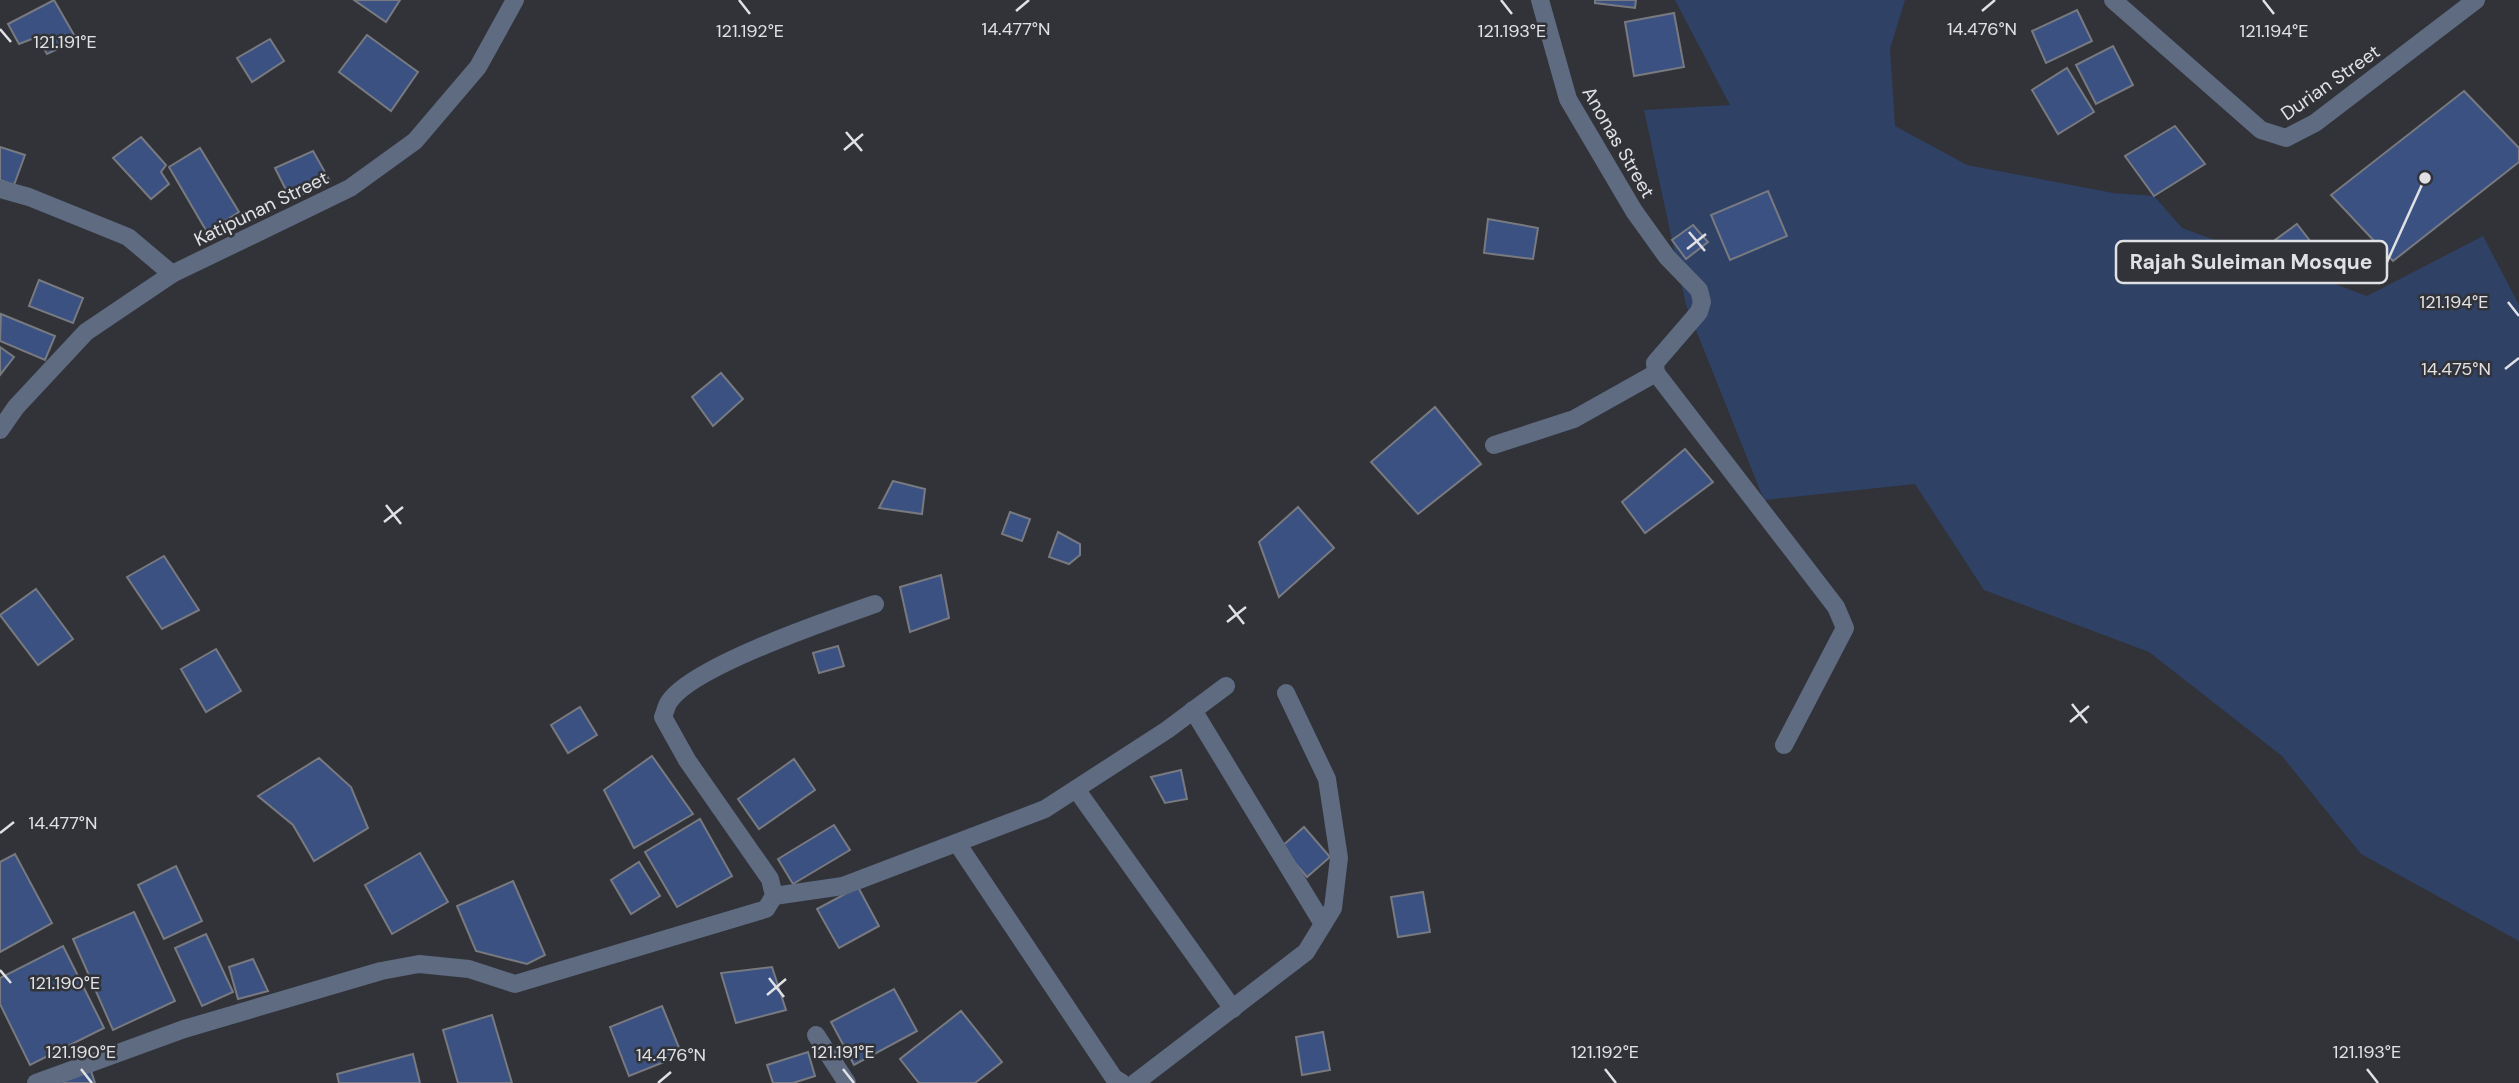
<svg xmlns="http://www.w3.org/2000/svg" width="2519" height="1083" viewBox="0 0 2519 1083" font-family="'DM Sans',sans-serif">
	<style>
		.green { fill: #304166 }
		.building { fill: #3a5182; stroke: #787a80; stroke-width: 2 }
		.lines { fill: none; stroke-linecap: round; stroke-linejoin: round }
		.minor { stroke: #5f6b81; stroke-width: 18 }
		.ticks { fill: none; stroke: #e0e1e4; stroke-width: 2.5 }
		.labels { text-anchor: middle; stroke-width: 5; stroke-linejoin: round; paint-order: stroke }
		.street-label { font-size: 19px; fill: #e0e1e4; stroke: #313338 }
		.ticks-label { font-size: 18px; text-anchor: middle; fill: #e0e1e4; stroke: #313338; stroke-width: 5; stroke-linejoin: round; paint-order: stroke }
		.leader { fill: none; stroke: #e0e1e4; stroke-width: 2.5 }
		.callout-dot { fill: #e0e1e4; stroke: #313338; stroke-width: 2.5 }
		.callout { fill: #313338; stroke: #e0e1e4; stroke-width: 2.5 }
		.callout-label { font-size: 21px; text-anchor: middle; font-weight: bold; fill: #e0e1e4 }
	</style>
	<rect width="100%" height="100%" fill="#313338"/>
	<polygon class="green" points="1675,0 1905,0 1890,49 1895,126 1967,165 2113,193 2154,196 2182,228 2367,296 2483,236 2519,305 2519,941 2361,854 2282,756 2149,652 1984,590 1915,484 1764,500 1686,305 1644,110 1730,105"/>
	<g class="building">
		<polygon points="54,0 77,40 47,54 37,37 19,44 8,24"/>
		<polygon points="354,0 400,0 386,22"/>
		<polygon points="1595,0 1636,0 1635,8 1595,3"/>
		<polygon points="2077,10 2092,41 2046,63 2032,31"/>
		<polygon points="1674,13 1684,67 1634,76 1625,22"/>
		<polygon points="367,35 418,72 391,111 339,72"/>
		<polygon points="270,39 284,61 252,82 237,58"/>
		<polygon points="2113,46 2133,85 2096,104 2076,65"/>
		<polygon points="2067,68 2094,112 2058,134 2032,90"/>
		<polygon points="2464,91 2519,148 2519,162 2393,261 2331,195"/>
		<polygon points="2175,126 2205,164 2154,196 2125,156"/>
		<polygon points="141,137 166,165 161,172 169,184 151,199 113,158"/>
		<polygon points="0,147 25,155 14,185 0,180"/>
		<polygon points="200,148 239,212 207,232 169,167"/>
		<polygon points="313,151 330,181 291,200 275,168"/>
		<polygon points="1768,191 1787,236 1730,260 1711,215"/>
		<polygon points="1488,219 1538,228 1533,259 1484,253"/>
		<polygon points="2297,224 2321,255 2292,278 2267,246"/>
		<polygon points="1693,225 1708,242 1686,259 1672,240"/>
		<polygon points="39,280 83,298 73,323 29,306"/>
		<polygon points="1,314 55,336 45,360 0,341"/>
		<polygon points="0,347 14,357 0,375"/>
		<polygon points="721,373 743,399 713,426 692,397"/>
		<polygon points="1435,407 1481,464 1418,514 1371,462"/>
		<polygon points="1685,449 1713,482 1645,533 1622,502"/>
		<polygon points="893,481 925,489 922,514 879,508"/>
		<polygon points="1298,507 1334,548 1279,597 1259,542"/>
		<polygon points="1010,512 1030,519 1022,541 1002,534"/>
		<polygon points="1058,532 1080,544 1080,555 1069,564 1049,557"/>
		<polygon points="164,556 199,610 162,629 127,577"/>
		<polygon points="941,575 949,618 910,632 900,587"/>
		<polygon points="36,589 73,639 38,665 0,615"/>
		<polygon points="838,646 844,666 819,673 813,653"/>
		<polygon points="216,649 241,691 206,712 181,669"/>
		<polygon points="580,707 597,735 568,753 551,725"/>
		<polygon points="652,756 693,814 634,848 604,790"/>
		<polygon points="319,758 351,787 368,828 314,861 293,825 258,796"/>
		<polygon points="794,759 815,790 759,829 738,799"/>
		<polygon points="1181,770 1187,799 1165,803 1151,777"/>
		<polygon points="700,819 732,876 677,907 645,852"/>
		<polygon points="834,825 850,850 793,884 778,859"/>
		<polygon points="1304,827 1330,857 1307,877 1281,847"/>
		<polygon points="420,853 448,902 392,934 365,885"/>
		<polygon points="15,854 52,923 0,952 0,862"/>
		<polygon points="639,862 660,896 631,914 611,880"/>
		<polygon points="176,866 202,921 164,939 138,885"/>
		<polygon points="513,881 545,955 527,964 476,951 457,906"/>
		<polygon points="858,887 879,926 839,948 817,909"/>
		<polygon points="1423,892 1430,932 1398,937 1391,897"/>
		<polygon points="134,912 175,1001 113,1030 73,939"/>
		<polygon points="206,934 233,992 202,1006 175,948"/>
		<polygon points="63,946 104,1028 30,1065 0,1004 0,978"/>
		<polygon points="253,959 268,991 238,999 229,967"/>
		<polygon points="772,967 786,1010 736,1023 721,973"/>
		<polygon points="894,989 917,1031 854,1065 831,1022"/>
		<polygon points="662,1006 682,1055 629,1076 610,1027"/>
		<polygon points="961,1011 1002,1062 975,1083 919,1083 900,1059"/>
		<polygon points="492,1015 512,1083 458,1083 443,1030"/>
		<polygon points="1323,1032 1330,1070 1302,1075 1296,1037"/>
		<polygon points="808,1052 815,1076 793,1083 773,1083 767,1065"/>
		<polygon points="413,1054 420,1083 339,1083 337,1074"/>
		<polygon points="91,1071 95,1083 58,1083"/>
	</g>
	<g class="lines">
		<g class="minor">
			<polyline points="1540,0 1568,99 1634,211 1667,257 1699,290 1702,302 1699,312 1655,363 1656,373 1836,607 1845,628 1784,745"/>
			<polyline points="2113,0 2261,130 2286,138 2315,123 2476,0"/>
			<polyline points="0,189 29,197 128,237 172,274"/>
			<polyline points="0,430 16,407 86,332 172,274 350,188 415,141 478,67 515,0"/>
			<polyline points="1494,445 1574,419 1656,373"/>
			<polyline points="1193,710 1323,924"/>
			<polyline points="1076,789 1233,1009"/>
			<polyline points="957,843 1114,1078 1122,1083"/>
			<polyline points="774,896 843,886 1045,809 1167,730 1226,686"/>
			<polyline points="816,1035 847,1083"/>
			<path d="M36,1083L184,1029L381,971L419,964L469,969L515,984L766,909L774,896L770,879L687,760L663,717C665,713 666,706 669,702C692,666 832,619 875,604"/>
			<polyline points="1135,1083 1306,952 1333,908 1339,858 1327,779 1286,693"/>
		</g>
	</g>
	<path class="ticks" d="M739,0L750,14M1501,0L1512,14M2263,0L2274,14M1016,11L1029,0M1982,11L1995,0M0,29L11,42M846,132L862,151M844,150L863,134M1689,232L1705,251M1687,249L1706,234M2508,302L2519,316M2505,369L2519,358M386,505L401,524M384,522L403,507M1229,605L1244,624M1227,622L1246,607M2072,704L2087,723M2070,722L2089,706M0,833L14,822M0,970L11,983M769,978L784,997M767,995L786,979M81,1069L92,1083M843,1069L854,1083M1605,1069L1616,1083M2367,1069L2378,1083M658,1083L671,1072"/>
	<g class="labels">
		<g class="street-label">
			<text transform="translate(2330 82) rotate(-35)" y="7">Durian Street</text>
			<text transform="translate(1619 142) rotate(60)" y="7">Anonas Street</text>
			<text transform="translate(261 208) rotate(-26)" y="7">Katipunan Street</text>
		</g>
	</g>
	<g class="ticks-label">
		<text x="1016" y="35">14.477°N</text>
		<text x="1982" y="35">14.476°N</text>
		<text x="2274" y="37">121.194°E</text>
		<text x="750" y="37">121.192°E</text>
		<text x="1512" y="37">121.193°E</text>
		<text x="65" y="48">121.191°E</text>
		<text x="2454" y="308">121.194°E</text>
		<text x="2456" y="375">14.475°N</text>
		<text x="63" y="829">14.477°N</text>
		<text x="65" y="989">121.190°E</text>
		<text x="81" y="1058">121.190°E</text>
		<text x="843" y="1058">121.191°E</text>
		<text x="1605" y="1058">121.192°E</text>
		<text x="2367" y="1058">121.193°E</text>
		<text x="671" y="1061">14.476°N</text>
	</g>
	<path class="leader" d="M2425 178L2387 262"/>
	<circle class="callout-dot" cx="2425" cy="178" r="7"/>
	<rect class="callout" x="2116" y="241" width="271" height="42" rx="7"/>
	<g class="callout-label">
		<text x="2251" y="269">Rajah Suleiman Mosque</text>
	</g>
</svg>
